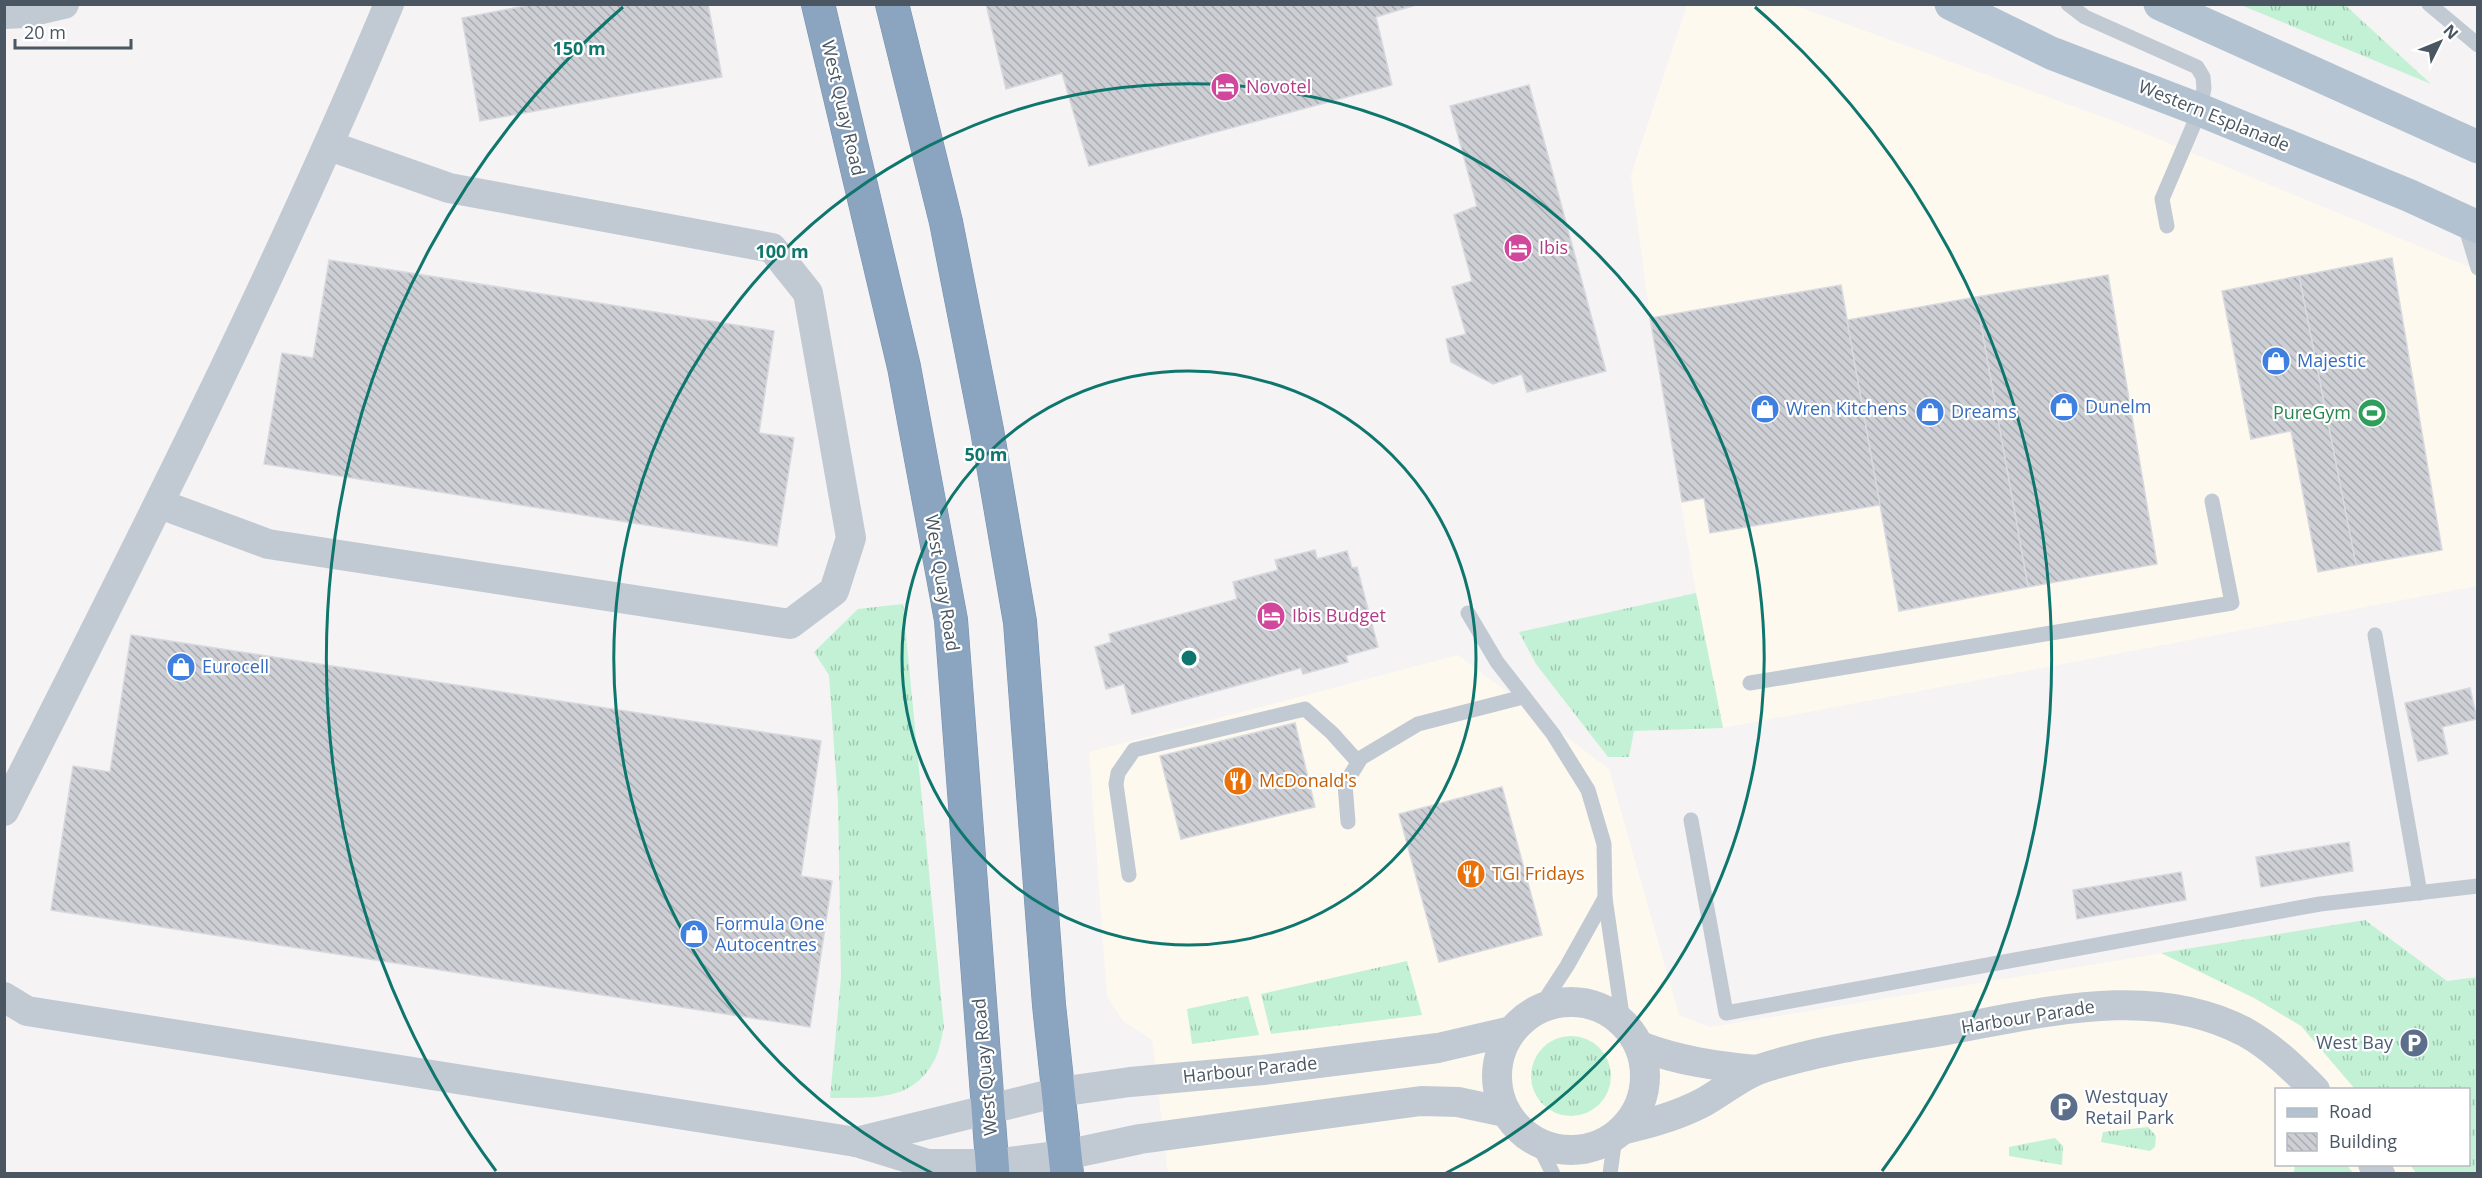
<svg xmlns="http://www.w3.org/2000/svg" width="2482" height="1178" viewBox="0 0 2482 1178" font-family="'Open Sans',sans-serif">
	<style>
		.commercial { fill: #fdf9ef; fill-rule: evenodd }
		.grass { fill: url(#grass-tufts) }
		.building { fill: url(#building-back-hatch); stroke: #d7d9de; stroke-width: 1.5 }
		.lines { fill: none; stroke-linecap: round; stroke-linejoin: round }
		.highway-casing { stroke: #7690ad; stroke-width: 34 }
		.lane { stroke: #c1cad2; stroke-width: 15 }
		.street { stroke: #c1cad2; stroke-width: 30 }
		.primary { stroke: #b3c2d1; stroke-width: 33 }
		.highway { stroke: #8ba5c1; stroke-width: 33 }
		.ring { fill: none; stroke: #0f766e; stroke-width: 3 }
		.labels { text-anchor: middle; stroke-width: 4.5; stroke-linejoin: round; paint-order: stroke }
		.hotel-label { font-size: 18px; fill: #b23c85; stroke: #fff; text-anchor: start }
		.street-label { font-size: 18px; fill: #4a5661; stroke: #fff }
		.shop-label { font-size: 18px; fill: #366cbe; stroke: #fff; text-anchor: start }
		.leisure-label { font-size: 18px; fill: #27864d; stroke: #fff; text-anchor: end }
		.food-label { font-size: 18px; fill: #c56008; stroke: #fff; text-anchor: start }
		.service-label { font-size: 18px; fill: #4e5e75; stroke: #fff; text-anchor: end }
		.centre { fill: #0f766e; stroke: #fff; stroke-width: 3 }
		.ring-label { font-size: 18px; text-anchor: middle; font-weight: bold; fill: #0f766e; stroke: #fff; stroke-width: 4.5; stroke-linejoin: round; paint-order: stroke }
	</style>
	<defs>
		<pattern id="grass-tufts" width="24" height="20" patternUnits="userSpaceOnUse" patternTransform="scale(1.5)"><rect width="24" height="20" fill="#c3f1d5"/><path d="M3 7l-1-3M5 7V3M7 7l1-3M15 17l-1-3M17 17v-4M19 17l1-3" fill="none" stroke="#a0c6b0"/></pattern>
		<pattern id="building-back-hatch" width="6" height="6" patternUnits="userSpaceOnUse" patternTransform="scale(1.5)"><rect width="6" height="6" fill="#cdcfd5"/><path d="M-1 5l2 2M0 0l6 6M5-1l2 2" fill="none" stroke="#a8abb0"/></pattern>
	</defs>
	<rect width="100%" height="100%" fill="#f5f3f3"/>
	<g class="commercial">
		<polygon points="1687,5 1794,5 2122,124 2477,270 2477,586 1723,728 1696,593 1650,318 1631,175"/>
		<path d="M1458,655L1609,769L1679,1015L1710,1027L2365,920L2447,981L2477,977V1173H1168L1152,1040L1123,1021L1107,996L1089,752ZM2276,1090H2468V1164H2276Z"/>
	</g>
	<g class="grass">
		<polygon points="2241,5 2345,5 2431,84"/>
		<polygon points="1696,593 1723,728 1634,731 1629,757 1608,757 1536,664 1519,632"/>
		<path d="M903,604L944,1027C941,1037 940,1050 935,1059C913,1103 872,1097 830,1098L841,977L838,802L829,675L814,652L858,609Z"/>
		<polygon points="2365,920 2447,981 2477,977 2477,1173 2416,1173 2410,1165 2468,1164 2468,1090 2355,1089 2301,1026 2254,998 2161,953"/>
		<polygon points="1407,961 1422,1015 1271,1034 1261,994"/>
		<polygon points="1248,996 1259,1035 1192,1044 1187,1009"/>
		<circle cx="1571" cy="1076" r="40"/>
		<polygon points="2148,1127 2156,1136 2155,1147 2150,1151 2101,1142 2103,1132"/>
		<polygon points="2055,1138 2063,1146 2062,1165 2009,1156 2009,1147"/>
		<polygon points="2347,1165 2353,1173 2294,1172 2295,1165"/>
	</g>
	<g class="building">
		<polygon points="535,4 708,4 722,77 480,121 462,18"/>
		<polygon points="986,4 1419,4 1376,17 1392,85 1089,166 1062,73 1006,89"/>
		<polygon points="1529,85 1606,371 1527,392 1522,374 1493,384 1451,362 1446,339 1466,334 1452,287 1472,281 1454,215 1477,206 1450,106"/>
		<polygon points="2392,258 2442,550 2356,565 2299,276"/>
		<polygon points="329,260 774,331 759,433 794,438 777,546 264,464 282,353 313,358"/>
		<polygon points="2108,275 2157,564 2028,587 1976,297"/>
		<polygon points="2299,276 2356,565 2318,572 2291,431 2251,439 2222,291"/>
		<polygon points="1841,285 1880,505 1710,533 1704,498 1682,502 1650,318"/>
		<polygon points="1976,297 2028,587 1899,611 1847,320"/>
		<polygon points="1315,550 1317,559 1347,551 1352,568 1357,567 1378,647 1346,656 1348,662 1303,674 1301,668 1132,714 1124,684 1106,689 1095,647 1111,642 1109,634 1237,599 1233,582 1278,570 1275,560"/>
		<polygon points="131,635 821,741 801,876 832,881 810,1027 51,910 73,766 110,772"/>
		<polygon points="2470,688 2477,719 2442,727 2448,754 2418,761 2405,703"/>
		<polygon points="1295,723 1315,807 1181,839 1160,756"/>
		<polygon points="1502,787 1542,935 1439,962 1399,814"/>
		<polygon points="2349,842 2353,871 2261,887 2256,857"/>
		<polygon points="2181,872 2186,900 2077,919 2073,890"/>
	</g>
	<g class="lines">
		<g class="highway-casing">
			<g id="highway">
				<polyline points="818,4 904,367 951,620 993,1174"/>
				<polyline points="892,4 946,222 987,430 1020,622 1049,1005 1067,1174"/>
			</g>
		</g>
		<g class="lane">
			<polyline points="2068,4 2085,17 2197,67 2203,77 2204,88 2200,110 2162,199 2167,226"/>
			<polyline points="2429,4 2478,45"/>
			<polyline points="2464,222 2478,268"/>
			<polyline points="1468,613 1497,662 1553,734 1588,790 1604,844 1605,898 1623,1022"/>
			<polyline points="2375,635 2420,893"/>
			<polyline points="1750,683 2232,603 2212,501"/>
			<polyline points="1691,820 1726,1013 2320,904 2478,886"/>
			<polyline points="1348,822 1345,784 1361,758 1418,724 1523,697"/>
			<polyline points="1129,875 1116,784 1118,773 1134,750 1305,709 1332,733 1358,762"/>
			<polyline points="1539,1009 1567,966 1605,898"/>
			<polyline points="1537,1142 1553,1174"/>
			<polyline points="1610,1174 1615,1137"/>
		</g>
		<g class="street">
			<polyline points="4,14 25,13 64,4"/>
			<polyline points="160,504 268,544 790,624 834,591 851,538 808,293 772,248 449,188 330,146"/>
			<path d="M4,811C139,545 274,279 389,4"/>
			<polyline points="4,997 27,1011 856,1142 928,1164 993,1164 1065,1155 1140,1139 1421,1101 1458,1102 1505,1112"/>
			<circle cx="1571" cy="1076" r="74"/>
			<path d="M1640,1046C1679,1061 1716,1066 1757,1070"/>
			<path d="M1625,1129C1652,1123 1677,1116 1702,1103C1721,1093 1740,1076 1760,1069C1821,1049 1884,1041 1947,1030C2043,1013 2152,983 2245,1032C2272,1047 2293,1068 2315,1090"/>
			<polyline points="856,1142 1059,1092 1130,1082 1263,1070 1438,1048 1511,1031"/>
			<polyline points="2373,1164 2380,1174"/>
		</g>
		<g class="primary">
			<polyline points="1951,4 2051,53 2200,110 2408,195 2478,227"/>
			<polyline points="2160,4 2478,147"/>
		</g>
		<use href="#highway" class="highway"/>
	</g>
	<g class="ring">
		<circle cx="1189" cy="658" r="287"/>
		<path d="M932 1173A575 575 0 1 1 1446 1173"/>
		<path d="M496 1171A862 862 0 0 1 623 7M1755 7A862 862 0 0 1 1882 1171"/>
	</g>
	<defs>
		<g id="hotel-disc" transform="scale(1.5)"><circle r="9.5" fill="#d1479c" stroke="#fff"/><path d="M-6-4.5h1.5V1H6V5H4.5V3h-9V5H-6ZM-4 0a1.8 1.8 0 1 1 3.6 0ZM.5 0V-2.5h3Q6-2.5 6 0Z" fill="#fff"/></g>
		<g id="shop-disc" transform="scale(1.5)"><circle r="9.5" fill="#3f7fe0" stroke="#fff"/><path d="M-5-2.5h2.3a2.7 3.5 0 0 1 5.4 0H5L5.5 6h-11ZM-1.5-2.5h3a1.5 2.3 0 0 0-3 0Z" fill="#fff"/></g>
		<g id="stadium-disc" transform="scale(1.5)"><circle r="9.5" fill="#2e9e5b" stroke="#fff"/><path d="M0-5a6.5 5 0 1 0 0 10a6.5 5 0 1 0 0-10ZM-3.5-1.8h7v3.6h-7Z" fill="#fff"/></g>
		<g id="restaurant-disc" transform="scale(1.5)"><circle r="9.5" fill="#e8710a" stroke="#fff"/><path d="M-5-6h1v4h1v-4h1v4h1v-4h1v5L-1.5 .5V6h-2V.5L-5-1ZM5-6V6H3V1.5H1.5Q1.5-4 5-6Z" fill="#fff"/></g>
		<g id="parking-disc" transform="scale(1.5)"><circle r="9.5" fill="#5c6f8a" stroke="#fff"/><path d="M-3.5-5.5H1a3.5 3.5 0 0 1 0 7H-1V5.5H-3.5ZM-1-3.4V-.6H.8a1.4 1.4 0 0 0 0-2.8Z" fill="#fff"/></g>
	</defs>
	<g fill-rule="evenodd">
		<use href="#hotel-disc" x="1225" y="87"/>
		<use href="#hotel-disc" x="1518" y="248"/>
		<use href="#shop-disc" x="2276" y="361"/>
		<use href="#shop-disc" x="2064" y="407"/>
		<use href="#shop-disc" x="1765" y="409"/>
		<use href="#shop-disc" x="1930" y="412"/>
		<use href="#stadium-disc" x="2372" y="413"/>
		<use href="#hotel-disc" x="1271" y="616"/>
		<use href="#shop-disc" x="181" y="667"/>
		<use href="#restaurant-disc" x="1238" y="781"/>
		<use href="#restaurant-disc" x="1471" y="874"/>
		<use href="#shop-disc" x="694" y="934"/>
		<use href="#parking-disc" x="2414" y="1043"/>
		<use href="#parking-disc" x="2064" y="1107"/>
	</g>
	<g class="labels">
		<g class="hotel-label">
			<text x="1246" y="93">Novotel</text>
			<text x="1539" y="254">Ibis</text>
			<text x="1292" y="622">Ibis Budget</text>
		</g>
		<g class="street-label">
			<text transform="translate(843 108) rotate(77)" y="6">West Quay Road</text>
			<text transform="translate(2214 116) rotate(22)" y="6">Western Esplanade</text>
			<text transform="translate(942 583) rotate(81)" y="6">West Quay Road</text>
			<text transform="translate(2028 1017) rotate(-9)" y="6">Harbour Parade</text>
			<text transform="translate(985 1067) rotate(-95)" y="6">West Quay Road</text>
			<text transform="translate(1250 1070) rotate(-6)" y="6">Harbour Parade</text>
		</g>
		<g class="shop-label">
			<text x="2297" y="367">Majestic</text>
			<text x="2085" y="413">Dunelm</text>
			<text x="1786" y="415">Wren Kitchens</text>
			<text x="1951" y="418">Dreams</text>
			<text x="202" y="673">Eurocell</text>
			<text x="715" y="930">Formula One<tspan x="715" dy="21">Autocentres</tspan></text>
		</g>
		<g class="leisure-label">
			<text x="2351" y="419">PureGym</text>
		</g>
		<g class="food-label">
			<text x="1259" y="787">McDonald's</text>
			<text x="1492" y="880">TGI Fridays</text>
		</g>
		<g class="service-label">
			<text x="2393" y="1049">West Bay</text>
			<text x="2085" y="1103" text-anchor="start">Westquay<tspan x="2085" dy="21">Retail Park</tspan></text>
		</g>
	</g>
	<circle cx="1189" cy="658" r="9" class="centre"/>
	<g class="ring-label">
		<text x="579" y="55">150 m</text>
		<text x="782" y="258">100 m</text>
		<text x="986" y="461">50 m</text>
	</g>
	<rect width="2482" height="1178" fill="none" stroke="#4a5661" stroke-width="12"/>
	<rect x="2275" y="1088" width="195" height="78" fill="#ffffff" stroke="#b7bbc0" stroke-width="1.5"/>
	<rect x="2287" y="1108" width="30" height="9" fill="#b3c2d1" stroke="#b7bbc0" stroke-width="1.5"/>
	<text x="2329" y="1118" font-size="18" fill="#4a5661">Road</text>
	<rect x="2287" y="1133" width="30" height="18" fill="url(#building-back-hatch)" stroke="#b7bbc0" stroke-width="1.5"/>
	<text x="2329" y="1148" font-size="18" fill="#4a5661">Building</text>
	<g transform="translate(2440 42) rotate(47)" stroke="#ffffff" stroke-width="4.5" paint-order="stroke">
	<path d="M0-4.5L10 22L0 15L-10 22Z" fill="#4a5661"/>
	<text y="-9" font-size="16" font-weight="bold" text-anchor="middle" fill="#4a5661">N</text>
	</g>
	<path d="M15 39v9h116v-9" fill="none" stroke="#4a5661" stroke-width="3"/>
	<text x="24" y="39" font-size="18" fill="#4a5661" stroke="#ffffff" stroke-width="4.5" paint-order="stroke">20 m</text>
</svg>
